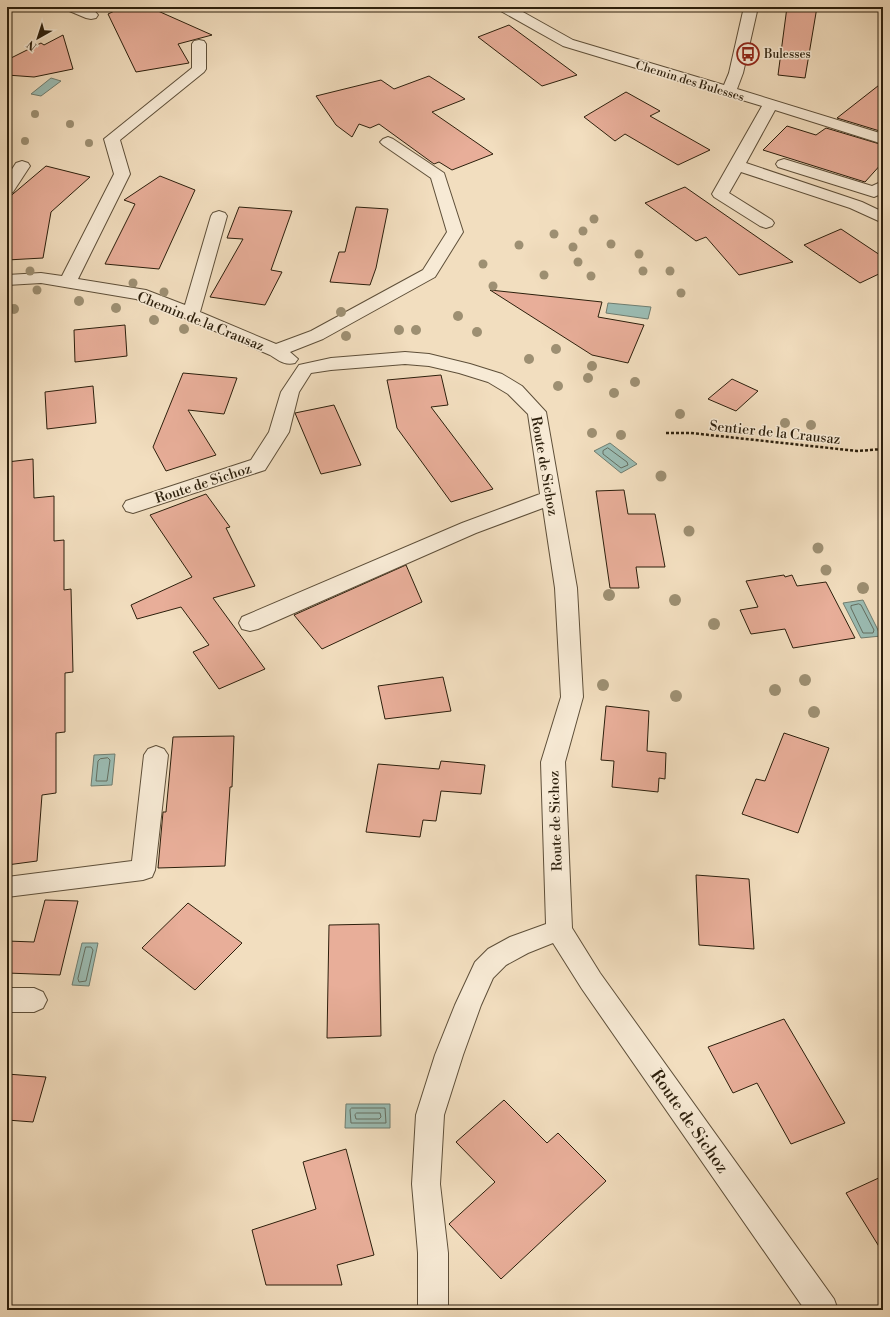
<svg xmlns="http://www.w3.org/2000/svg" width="890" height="1317" viewBox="0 0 890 1317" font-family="'Libre Bodoni',serif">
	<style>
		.water { fill: #9bbcb3; stroke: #6f7d70 }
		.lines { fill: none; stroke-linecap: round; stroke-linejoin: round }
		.shore { stroke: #646e60; stroke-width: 1 }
		.building { fill: #e8ae99; stroke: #2c1f0c }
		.minor-casing { stroke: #5e4f39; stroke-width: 2 }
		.path { stroke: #2c1f0c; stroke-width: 2.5; stroke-dasharray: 3 2; stroke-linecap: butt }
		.minor { fill: #f7ead5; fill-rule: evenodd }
		.tree { fill: #9d8f72 }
		.labels { text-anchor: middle; stroke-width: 3; stroke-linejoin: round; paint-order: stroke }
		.far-poi-label { font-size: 12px; fill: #2c1f0c; stroke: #f7ead5; text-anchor: start }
		.far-street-label { font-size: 12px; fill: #2c1f0c; stroke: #f7ead5 }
		.street-label { font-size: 14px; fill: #2c1f0c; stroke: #f7ead5 }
		.near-street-label { font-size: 17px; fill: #2c1f0c; stroke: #f7ead5 }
	</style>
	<rect width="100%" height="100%" fill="#f2debf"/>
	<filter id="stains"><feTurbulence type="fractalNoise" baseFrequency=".005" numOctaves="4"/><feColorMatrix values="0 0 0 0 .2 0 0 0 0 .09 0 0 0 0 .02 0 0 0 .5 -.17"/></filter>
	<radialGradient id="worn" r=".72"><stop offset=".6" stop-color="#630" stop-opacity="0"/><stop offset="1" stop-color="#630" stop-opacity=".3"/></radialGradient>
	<g class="water">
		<polygon points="51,78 61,81 41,96 31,94"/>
		<polygon points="608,303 651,307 648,319 606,313"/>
		<polygon points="610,443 637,464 621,473 594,451"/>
		<polygon points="863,600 881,636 861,638 843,603"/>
		<polygon points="115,754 112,785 91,786 94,755"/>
		<polygon points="82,943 98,943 89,986 72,985"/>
		<polygon points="346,1104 390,1104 390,1128 345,1128"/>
	</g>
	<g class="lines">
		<g class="shore">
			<polygon points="608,448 627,462 628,465 621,468 603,454 603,451"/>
			<polygon points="859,604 861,605 874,630 873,633 863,633 851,608 851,606"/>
			<polygon points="108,758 110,760 107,781 96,781 98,761 100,759"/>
			<polygon points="86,947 91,947 93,950 86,981 79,982 78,979"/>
			<polygon points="352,1108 385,1108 386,1123 351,1123 350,1110"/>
			<polygon points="357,1113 380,1113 381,1117 379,1119 356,1119 355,1115"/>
		</g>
	</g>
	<g class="building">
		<polygon points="123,7 149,7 212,35 178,44 189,63 136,72 108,14"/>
		<polygon points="787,7 817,7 805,78 778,75"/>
		<polygon points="509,25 577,75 542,86 478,37"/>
		<polygon points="63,35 73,69 34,77 7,75 7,60 41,43 44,45"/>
		<polygon points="429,76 465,99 432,112 493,154 452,170 439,162 434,164 379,124 370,128 359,124 352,137 336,125 316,96 381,80 394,89"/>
		<polygon points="883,82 883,132 837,118"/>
		<polygon points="626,92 660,111 650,116 710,150 678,165 625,134 615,141 584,117"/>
		<polygon points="787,126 816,135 826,128 883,145 883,162 865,182 763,150"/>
		<polygon points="46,166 90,177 51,212 43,258 7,260 7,199"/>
		<polygon points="160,176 195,190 159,269 105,264 135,204 124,200"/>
		<polygon points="685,187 793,262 739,275 706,237 696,241 645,203"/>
		<polygon points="239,207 292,211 271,270 282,272 265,305 210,297 243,239 227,238"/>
		<polygon points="356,207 388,209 376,268 370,285 330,282 339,252 345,252"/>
		<polygon points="841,229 883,257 883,272 860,283 804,245"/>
		<polygon points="490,290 602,302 598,317 644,325 628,363 592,355"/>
		<polygon points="125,325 127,356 75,362 74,330"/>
		<polygon points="183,373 237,378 224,414 188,410 216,455 166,471 153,447"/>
		<polygon points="441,375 448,405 431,407 493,489 451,502 397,428 387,380"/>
		<polygon points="732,379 758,391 736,411 708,399"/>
		<polygon points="93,386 96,423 47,429 45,392"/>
		<polygon points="334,405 361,465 321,474 295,413"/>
		<polygon points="33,459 34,498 54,496 54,541 64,540 64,590 71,589 73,672 65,673 65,732 56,733 56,793 42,795 37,861 7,865 7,462"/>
		<polygon points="624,490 628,514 655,514 665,567 636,567 639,588 610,588 596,491"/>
		<polygon points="206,494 230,527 226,528 255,586 213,598 265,669 219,689 193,652 209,645 181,607 137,619 131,605 192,577 150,515"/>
		<polygon points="406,565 422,602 322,649 294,615"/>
		<polygon points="784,575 785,577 792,575 797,586 826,582 855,638 793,648 785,629 751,634 740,610 758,607 746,581"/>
		<polygon points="443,677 451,711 385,719 378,686"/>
		<polygon points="606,706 649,711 647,751 666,753 665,779 659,778 658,792 612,787 614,761 601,760"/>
		<polygon points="784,733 829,748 798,833 742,814 756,779 765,781"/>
		<polygon points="234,736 232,787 230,787 225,866 158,868 163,812 166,812 173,737"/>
		<polygon points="441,761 485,765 481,794 441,791 436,821 423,820 420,837 366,832 378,764 439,769"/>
		<polygon points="696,875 749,879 754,949 699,945"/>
		<polygon points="45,900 78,901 60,975 7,973 7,941 34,942"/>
		<polygon points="188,903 242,943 195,990 142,948"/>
		<polygon points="379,924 381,1036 327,1038 329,925"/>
		<polygon points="784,1019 845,1123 791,1144 757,1083 733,1093 708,1047"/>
		<polygon points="7,1074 46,1077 33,1122 7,1120"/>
		<polygon points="504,1100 547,1143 558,1133 606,1181 501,1279 449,1224 495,1182 456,1142"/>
		<polygon points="346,1149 374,1255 337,1265 342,1285 266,1285 252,1230 316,1209 303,1162"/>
		<polygon points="883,1176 883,1253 846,1193"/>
	</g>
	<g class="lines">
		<g class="minor-casing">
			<g id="minor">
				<path d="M65,7C76,7 91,5 98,15L96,18L91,19L86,18L67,10Z"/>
				<polygon points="497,7 514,7 573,40 724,85 729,73 744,7 758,7 743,73 737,89 883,134 883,144 775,110 746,163 862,202 883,212 883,223 850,208 741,172 729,193 772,220 774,223 772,226 766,228 760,226 714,197 712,194 762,106 563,46 499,10"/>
				<path d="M199,40L204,41L206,44V69L204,72L120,140L130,174L78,279L146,290L185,305L211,216L213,213L219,211L225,213L227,216L200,312L276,344L311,331L423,270L447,232L431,178L383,145L380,142L383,139L388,137L393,139L444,173L463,232L435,277L323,339L290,352L298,359L295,363C285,366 278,360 270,355L185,318L136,299L41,283L7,285V275L41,273L62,276L114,174L104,139L192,68V44L194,41Z"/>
				<polygon points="784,159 872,186 883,181 883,193 874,197 778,167 776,164 778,161"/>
				<polygon points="22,161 28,163 30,166 13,192 7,194 7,177 16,163"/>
				<polygon points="405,352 429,354 470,364 502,374 522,386 546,412 577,588 583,697 565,762 572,928 600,973 834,1299 838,1310 805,1310 582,989 553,943 528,953 506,965 493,978 481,1005 463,1055 444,1115 440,1184 448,1253 448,1310 418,1310 418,1253 412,1184 416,1115 435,1055 455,1005 475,962 488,949 510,937 546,924 541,762 561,697 555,588 543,508 476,533 258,629 250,631 242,629 239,623 242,617 462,523 540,494 528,414 508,394 488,382 459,373 429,366 405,364 331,370 311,373 299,392 289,432 265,470 133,513 126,511 123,506 126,501 251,460 269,432 281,392 299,365 331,358"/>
				<polygon points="156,746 164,749 168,755 155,870 152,877 143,880 7,897 7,877 132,861 144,755 148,749"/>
				<polygon points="7,988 34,988 43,992 47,1000 43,1008 34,1012 7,1012"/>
			</g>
		</g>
		<polyline class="path" points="666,433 691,433 857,451 883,449"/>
		<use href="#minor" class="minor"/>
	</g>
	<g class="tree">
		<circle cx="35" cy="114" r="4"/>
		<circle cx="70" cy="124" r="4"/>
		<circle cx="25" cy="141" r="4"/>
		<circle cx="89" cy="143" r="4"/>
		<circle cx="594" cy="219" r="4.5"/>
		<circle cx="583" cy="231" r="4.5"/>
		<circle cx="554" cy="234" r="4.5"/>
		<circle cx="611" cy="244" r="4.5"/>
		<circle cx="519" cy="245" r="4.5"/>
		<circle cx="573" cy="247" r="4.5"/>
		<circle cx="639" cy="254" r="4.5"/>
		<circle cx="578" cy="262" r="4.5"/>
		<circle cx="483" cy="264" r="4.5"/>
		<circle cx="30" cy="271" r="4.5"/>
		<circle cx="643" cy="271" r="4.5"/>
		<circle cx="670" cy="271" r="4.5"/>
		<circle cx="544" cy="275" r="4.5"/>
		<circle cx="591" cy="276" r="4.5"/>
		<circle cx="133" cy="283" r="4.5"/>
		<circle cx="493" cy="286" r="4.5"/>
		<circle cx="37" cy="290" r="4.5"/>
		<circle cx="164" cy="292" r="4.5"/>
		<circle cx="681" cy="293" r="4.5"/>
		<circle cx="79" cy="301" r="5"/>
		<circle cx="116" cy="308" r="5"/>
		<circle cx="14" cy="309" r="5"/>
		<circle cx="341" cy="312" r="5"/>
		<circle cx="458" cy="316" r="5"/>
		<circle cx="154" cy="320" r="5"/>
		<circle cx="184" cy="329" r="5"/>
		<circle cx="399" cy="330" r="5"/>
		<circle cx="416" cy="330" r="5"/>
		<circle cx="477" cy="332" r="5"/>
		<circle cx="346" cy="336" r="5"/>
		<circle cx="556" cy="349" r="5"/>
		<circle cx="529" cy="359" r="5"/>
		<circle cx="592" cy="366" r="5"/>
		<circle cx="588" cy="378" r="5"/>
		<circle cx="635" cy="382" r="5"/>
		<circle cx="558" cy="386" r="5"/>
		<circle cx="614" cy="393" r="5"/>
		<circle cx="680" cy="414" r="5"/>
		<circle cx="785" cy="423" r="5"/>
		<circle cx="811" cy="425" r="5"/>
		<circle cx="592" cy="433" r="5"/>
		<circle cx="621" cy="435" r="5"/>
		<circle cx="661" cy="476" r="5.5"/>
		<circle cx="689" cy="531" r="5.5"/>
		<circle cx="818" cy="548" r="5.5"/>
		<circle cx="826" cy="570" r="5.5"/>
		<circle cx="863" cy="588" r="6"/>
		<circle cx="609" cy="595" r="6"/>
		<circle cx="675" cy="600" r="6"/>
		<circle cx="714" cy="624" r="6"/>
		<circle cx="805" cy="680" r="6"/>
		<circle cx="603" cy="685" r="6"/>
		<circle cx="775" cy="690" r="6"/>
		<circle cx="676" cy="696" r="6"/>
		<circle cx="814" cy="712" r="6"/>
	</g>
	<defs>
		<g id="bus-ring" transform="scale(1.15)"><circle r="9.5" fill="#f7ead5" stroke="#8f2418" stroke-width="1.5"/><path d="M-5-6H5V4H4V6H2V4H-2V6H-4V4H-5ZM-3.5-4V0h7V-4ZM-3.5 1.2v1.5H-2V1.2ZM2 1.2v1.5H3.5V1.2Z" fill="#8f2418"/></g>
	</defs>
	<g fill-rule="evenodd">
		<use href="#bus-ring" x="748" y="54"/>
	</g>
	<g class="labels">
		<g class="far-poi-label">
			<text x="764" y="58">Bulesses</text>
		</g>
		<g class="far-street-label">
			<text transform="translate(690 81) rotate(17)" y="4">Chemin des Bulesses</text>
		</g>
		<g class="street-label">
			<text transform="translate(201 321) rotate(22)" y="5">Chemin de la Crausaz</text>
			<text transform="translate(775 432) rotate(6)" y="5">Sentier de la Crausaz</text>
			<text transform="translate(545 466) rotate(80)" y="5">Route de Sichoz</text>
			<text transform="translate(203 483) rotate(-18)" y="5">Route de Sichoz</text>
			<text transform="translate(555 821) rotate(-92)" y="5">Route de Sichoz</text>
		</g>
		<g class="near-street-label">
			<text transform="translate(690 1121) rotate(55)" y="6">Route de Sichoz</text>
		</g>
	</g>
	<rect width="890" height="1317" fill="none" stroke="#f2debf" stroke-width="24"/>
	<rect x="8" y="8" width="874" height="1301" fill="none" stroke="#2c1f0c" stroke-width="2"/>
	<rect x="12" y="12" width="866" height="1293" fill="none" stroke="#2c1f0c"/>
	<g transform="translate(38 38) rotate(219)" stroke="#f7ead5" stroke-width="3" paint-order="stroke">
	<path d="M0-3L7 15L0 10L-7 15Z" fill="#2c1f0c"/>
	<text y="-6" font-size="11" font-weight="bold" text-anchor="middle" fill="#2c1f0c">N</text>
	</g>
	<rect width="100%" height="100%" filter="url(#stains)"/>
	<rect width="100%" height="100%" fill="url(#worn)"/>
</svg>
